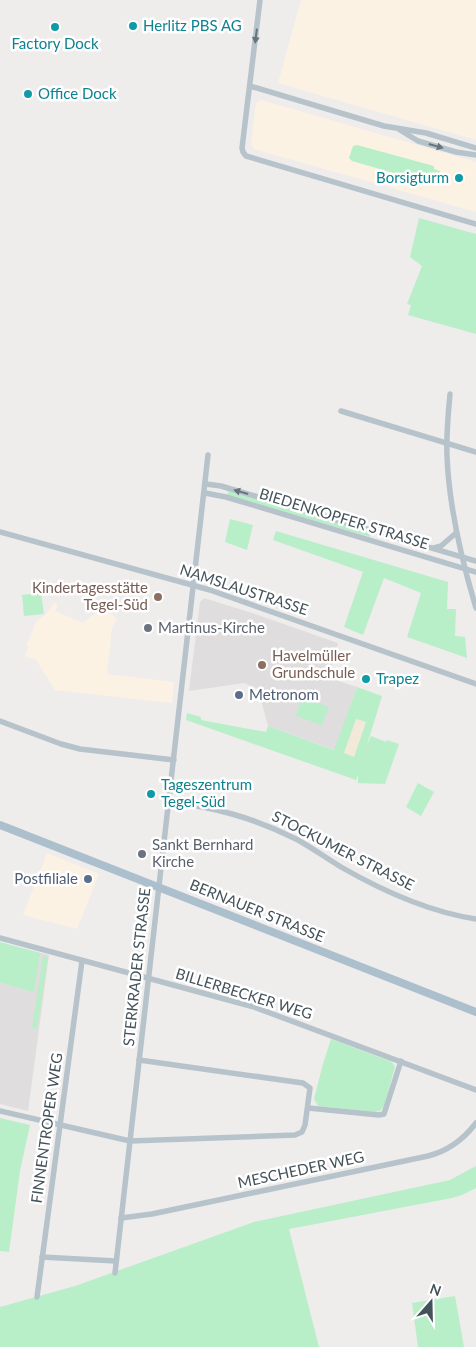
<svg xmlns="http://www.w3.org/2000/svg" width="476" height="1347" viewBox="0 0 476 1347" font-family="Lato,sans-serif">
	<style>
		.commercial { fill: #fcf2e3 }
		.education { fill: #e0ddde }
		.green { fill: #b8efc8 }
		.sand { fill: #f2e9db }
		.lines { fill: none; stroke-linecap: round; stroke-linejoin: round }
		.minor { stroke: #b7c3ca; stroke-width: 5.5 }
		.major { stroke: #abbfcd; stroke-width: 8 }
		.oneway { fill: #66747c }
		.culture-dot { fill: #0f9aa8; stroke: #fff; stroke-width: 2 }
		.education-dot { fill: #8d6e63; stroke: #fff; stroke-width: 2 }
		.worship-dot { fill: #6b7280; stroke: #fff; stroke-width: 2 }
		.service-dot { fill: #5c6f8a; stroke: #fff; stroke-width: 2 }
		.labels { text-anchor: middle; stroke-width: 5; stroke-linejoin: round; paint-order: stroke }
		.culture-label { font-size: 15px; fill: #0d838f; stroke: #fff; text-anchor: start }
		.street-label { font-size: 15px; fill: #44525a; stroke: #fff }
		.education-label { font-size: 15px; fill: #785e54; stroke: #fff; text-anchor: end }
		.worship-label { font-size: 15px; fill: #5b616d; stroke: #fff; text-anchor: start }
		.service-label { font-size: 15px; fill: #4e5e75; stroke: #fff; text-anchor: start }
	</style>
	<rect width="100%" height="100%" fill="#efecec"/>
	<g class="commercial">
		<polygon points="301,0 476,0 476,140 278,83"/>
		<polygon points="261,100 476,162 476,212 254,149 251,143 256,103"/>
		<polygon points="54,603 58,604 55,611 83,623 104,607 108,613 112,614 117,620 112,627 107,674 174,682 172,703 55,690 36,660 25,656 28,647 26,646 36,622 46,614"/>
		<polygon points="47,853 99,874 77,929 23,915"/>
	</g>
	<g class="education">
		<polygon points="204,598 258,615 338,643 329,678 357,687 335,750 268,726 258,689 244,683 189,691 200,602"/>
		<polygon points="21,948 49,955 28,1111 0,1104 0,983 15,987"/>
	</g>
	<g class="green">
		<polygon points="357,145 434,166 434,169 440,171 438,182 426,179 421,181 352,161 349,158 353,146"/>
		<polygon points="419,218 476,234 476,334 408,315 411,305 407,304 422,266 410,257"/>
		<polygon points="228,491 371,532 370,537 229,496 228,495"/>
		<polygon points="230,519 253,525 247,550 225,542"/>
		<polygon points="276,531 448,582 447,609 456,609 455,636 465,637 467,658 407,637 421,593 384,578 363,635 344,627 363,572 273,540"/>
		<polygon points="41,593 44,614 24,616 22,595"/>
		<polygon points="357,687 382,696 367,745 371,736 386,742 387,740 399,744 385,784 358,783 358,775 356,780 186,720 187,713 201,717 201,720 266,732 268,726 334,750"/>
		<polygon points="302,698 329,707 322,725 296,716"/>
		<polygon points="418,783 434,792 421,816 406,807"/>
		<polygon points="0,942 40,953 34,992 0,983"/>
		<polygon points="43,956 48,957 37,1029 32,1028"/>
		<polygon points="331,1039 392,1062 395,1067 384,1106 380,1111 374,1112 318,1106 314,1099 323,1064"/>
		<polygon points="0,1118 30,1125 20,1171 9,1252 0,1251"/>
		<polygon points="476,1166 476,1188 462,1195 452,1198 289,1229 319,1347 0,1347 0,1307 75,1286 254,1222 450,1180"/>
		<polygon points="455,1296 464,1347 418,1347 412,1303"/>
	</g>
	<polygon class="sand" points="356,719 366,722 354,757 344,753"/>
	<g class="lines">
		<g class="minor">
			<polyline points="260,0 242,148 243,152 246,156 476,224"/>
			<polyline points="250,86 384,126 426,133 476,148"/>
			<polyline points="400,130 418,141 456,152 476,155"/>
			<path d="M450,394C448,415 446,436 447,456C449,508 461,558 476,608"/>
			<polyline points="341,411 476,452"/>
			<polyline points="206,484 221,486 476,561"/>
			<polyline points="205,493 226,497 476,572"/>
			<polyline points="0,532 210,590 476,684"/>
			<polyline points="434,548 441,546 456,533"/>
			<polyline points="0,721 61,744 80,749 174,760"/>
			<path d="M168,802C215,807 254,818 296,839C311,847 326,858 341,867C381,890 430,912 476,919"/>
			<polyline points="0,938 254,1007 476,1090"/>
			<polyline points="308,1108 379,1115 384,1114 401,1061"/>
			<polyline points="0,1111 130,1141 295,1135 302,1132 305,1125 310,1088 303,1083 139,1060"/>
			<path d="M121,1218L152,1214L428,1156C448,1151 463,1140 476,1123"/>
			<polyline points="42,1257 116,1261"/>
			<polyline points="115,1273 208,455"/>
			<polyline points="37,1297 82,961"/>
		</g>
		<polyline class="major" points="0,825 476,1012"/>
	</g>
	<defs><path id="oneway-solid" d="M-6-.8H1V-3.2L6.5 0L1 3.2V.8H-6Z" transform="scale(1.25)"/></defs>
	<g class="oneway">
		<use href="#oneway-solid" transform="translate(256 36) rotate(97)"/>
		<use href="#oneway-solid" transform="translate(436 146) rotate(16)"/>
		<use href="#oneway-solid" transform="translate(241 492) rotate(-164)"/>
	</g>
	<g class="culture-dot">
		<circle cx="133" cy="26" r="5"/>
		<circle cx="55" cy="27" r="5"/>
		<circle cx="28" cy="94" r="5"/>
		<circle cx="459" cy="178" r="5"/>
		<circle cx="366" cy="679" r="5"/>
		<circle cx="151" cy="794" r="5"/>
	</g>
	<g class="education-dot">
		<circle cx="158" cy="597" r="5"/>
		<circle cx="262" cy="665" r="5"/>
	</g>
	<g class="worship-dot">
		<circle cx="148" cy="628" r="5"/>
		<circle cx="142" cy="854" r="5"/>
	</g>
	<g class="service-dot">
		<circle cx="239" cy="695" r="5"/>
		<circle cx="88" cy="879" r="5"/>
	</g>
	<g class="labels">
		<g class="culture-label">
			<text x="143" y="31">Herlitz PBS AG</text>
			<text x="55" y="49" text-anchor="middle">Factory Dock</text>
			<text x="38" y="99">Office Dock</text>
			<text x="449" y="183" text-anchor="end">Borsigturm</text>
			<text x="376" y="684">Trapez</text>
			<text x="161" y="790">Tageszentrum<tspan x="161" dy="17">Tegel-Süd</tspan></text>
		</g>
		<g class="street-label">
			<text transform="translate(344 519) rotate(17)" y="5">BIEDENKOPFER STRASSE</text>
			<text transform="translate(244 590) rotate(18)" y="5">NAMSLAUSTRASSE</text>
			<text transform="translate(343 851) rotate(27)" y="5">STOCKUMER STRASSE</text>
			<text transform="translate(257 911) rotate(22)" y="5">BERNAUER STRASSE</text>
			<text transform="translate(137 967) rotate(-84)" y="5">STERKRADER STRASSE</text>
			<text transform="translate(244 994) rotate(17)" y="5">BILLERBECKER WEG</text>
			<text transform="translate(47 1128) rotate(-82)" y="5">FINNENTROPER WEG</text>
			<text transform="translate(301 1170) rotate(-12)" y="5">MESCHEDER WEG</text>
		</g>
		<g class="education-label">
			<text x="148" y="593">Kindertagesstätte<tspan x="148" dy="17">Tegel-Süd</tspan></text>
			<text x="272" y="661" text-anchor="start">Havelmüller<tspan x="272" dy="17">Grundschule</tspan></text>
		</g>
		<g class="worship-label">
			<text x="158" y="633">Martinus-Kirche</text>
			<text x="152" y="850">Sankt Bernhard<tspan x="152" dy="17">Kirche</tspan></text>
		</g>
		<g class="service-label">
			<text x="249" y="700">Metronom</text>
			<text x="78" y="884" text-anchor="end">Postfiliale</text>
		</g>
	</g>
	<g transform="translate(431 1302) rotate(20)" stroke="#ffffff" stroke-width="4" paint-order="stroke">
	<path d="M0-4L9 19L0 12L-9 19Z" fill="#44525a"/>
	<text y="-8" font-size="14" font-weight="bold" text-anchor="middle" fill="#44525a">N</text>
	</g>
</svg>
